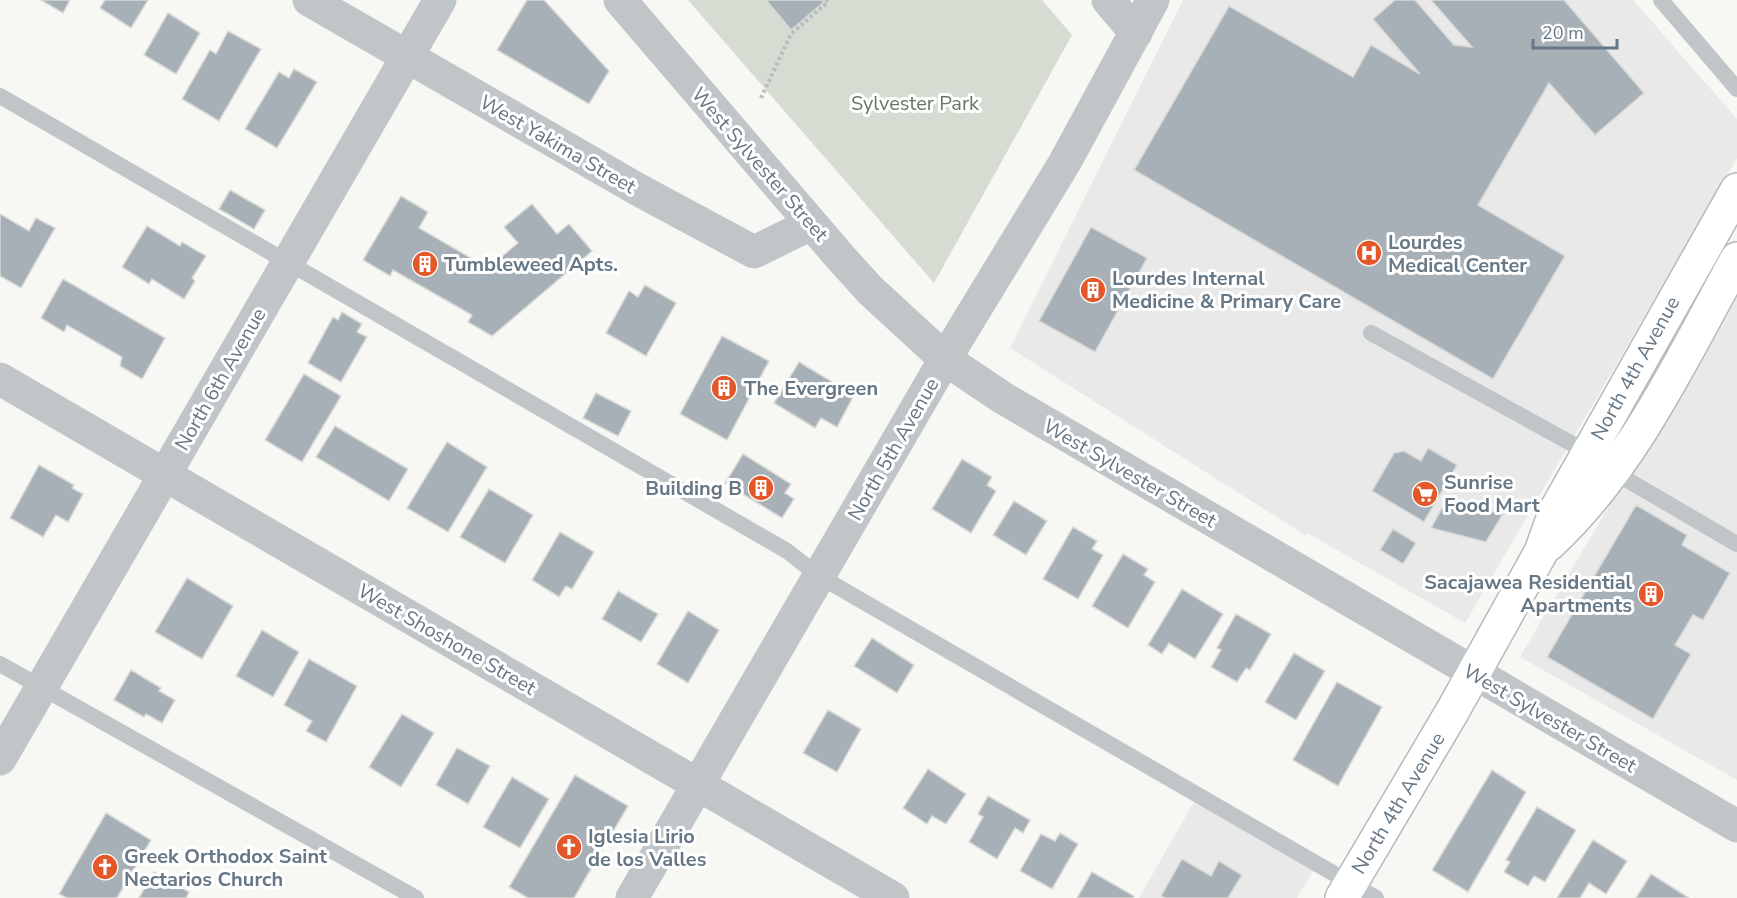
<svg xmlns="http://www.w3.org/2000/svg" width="1737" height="898" viewBox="0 0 1737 898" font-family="'Nunito Sans',sans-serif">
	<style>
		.built { fill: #e8e9e8 }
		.green { fill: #d7dcd3 }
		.building { fill: #a7b0b6; stroke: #d9d9d7; stroke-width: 1.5 }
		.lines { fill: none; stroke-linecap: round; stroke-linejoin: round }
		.secondary-casing { stroke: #b5babf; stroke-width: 36 }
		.path { stroke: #b8bcbf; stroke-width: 4; stroke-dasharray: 3 3; stroke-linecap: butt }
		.service { stroke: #c0c5c8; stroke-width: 16 }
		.minor { stroke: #c0c5c8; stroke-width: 33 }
		.tertiary { stroke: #c0c5c8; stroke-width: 33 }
		.secondary { stroke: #fff; stroke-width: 33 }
		.labels { text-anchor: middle; stroke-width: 6; stroke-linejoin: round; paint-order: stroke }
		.park-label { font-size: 20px; fill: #667861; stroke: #fff }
		.street-label { font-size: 20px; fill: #667785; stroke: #fff }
		.poi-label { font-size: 20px; font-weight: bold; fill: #667785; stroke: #fff; text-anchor: start }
	</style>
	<rect width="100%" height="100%" fill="#f7f7f4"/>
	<g class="built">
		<polygon points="1183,0 1633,0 1737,119 1737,158 1465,623 1307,533 1305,535 1010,348"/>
		<polygon points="1735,292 1737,293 1737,780 1520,657"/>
		<polygon points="1198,795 1317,864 1297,898 1139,898"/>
	</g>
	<polygon class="green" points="688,0 1042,0 1072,35 934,283"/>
	<g class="building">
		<polygon points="41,0 70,0 63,13"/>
		<polygon points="105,0 148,0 131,28 100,8"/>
		<polygon points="527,0 544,0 609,71 589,104 497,50"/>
		<polygon points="766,0 822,0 824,2 791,30"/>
		<polygon points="1395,0 1415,0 1454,45 1472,47 1431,0 1564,0 1644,93 1595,135 1549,83 1478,205 1565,256 1493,379 1134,170 1229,6 1353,77 1371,45 1420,74 1373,19"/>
		<polygon points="168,13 200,33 176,74 144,55"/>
		<polygon points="228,31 261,49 219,121 182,99 210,50 216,54"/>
		<polygon points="294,69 317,82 277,148 245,129 279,72 289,78"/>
		<polygon points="230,190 265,210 254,229 219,209"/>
		<polygon points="401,196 428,212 419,228 488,268 518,243 504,227 532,204 557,234 569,224 592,251 492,336 468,322 472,315 393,270 390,276 363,260"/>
		<polygon points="0,214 29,231 36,218 55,228 21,288 0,276"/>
		<polygon points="147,226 180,246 182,242 206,256 192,278 195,281 184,299 152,279 149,284 122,267"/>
		<polygon points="1091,227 1147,258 1095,352 1039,321"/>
		<polygon points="63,279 165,338 142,379 120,366 122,357 67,325 64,332 41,318"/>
		<polygon points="645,285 676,303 646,356 606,333 629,291 638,297"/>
		<polygon points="342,312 362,324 357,332 367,337 341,382 308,363 333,317 338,320"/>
		<polygon points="722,336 769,361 727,440 680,414"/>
		<polygon points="799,362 854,395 837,427 821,418 815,428 774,403"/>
		<polygon points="304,374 341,396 302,462 265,440"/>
		<polygon points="596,393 631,411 618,436 583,418"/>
		<polygon points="335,426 408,469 389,501 316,457"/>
		<polygon points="447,442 487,467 448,532 407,508"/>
		<polygon points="1428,448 1457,465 1424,522 1372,491 1394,453 1404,451 1421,461"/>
		<polygon points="743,454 791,484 785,493 794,499 782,518 725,483"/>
		<polygon points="962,459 992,477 987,485 996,491 971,533 932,509"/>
		<polygon points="39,465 74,485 72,488 83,494 68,522 56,515 43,537 10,518"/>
		<polygon points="489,489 533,515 505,563 460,537"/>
		<polygon points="1447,499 1503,514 1486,542 1431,528"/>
		<polygon points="1014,501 1047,521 1026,555 993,535"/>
		<polygon points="1636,505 1687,535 1682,545 1730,573 1703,620 1693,615 1675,645 1691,654 1653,719 1547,657"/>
		<polygon points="1073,527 1097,541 1092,549 1103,555 1078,599 1043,579"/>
		<polygon points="1393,529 1416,543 1403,564 1380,550"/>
		<polygon points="560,532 594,552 572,589 566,586 559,597 532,580"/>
		<polygon points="1123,554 1148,569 1144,575 1155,582 1128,628 1092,606"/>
		<polygon points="187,578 233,606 202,659 155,632"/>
		<polygon points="1182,589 1223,614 1195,659 1169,643 1162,654 1148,645"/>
		<polygon points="618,591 658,614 641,642 602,619"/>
		<polygon points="688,611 719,630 688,683 657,664"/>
		<polygon points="1236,614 1271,634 1250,670 1246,668 1237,682 1211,667 1221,650 1217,648"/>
		<polygon points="262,630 299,652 273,697 236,676"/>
		<polygon points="872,638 914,665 897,693 854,666"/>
		<polygon points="1294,653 1325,671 1296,720 1265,702"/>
		<polygon points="309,659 357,686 326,742 306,731 312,721 284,705"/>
		<polygon points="131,670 161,688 159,691 175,700 162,723 146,714 144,717 114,700"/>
		<polygon points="1337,682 1382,707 1338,786 1293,760"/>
		<polygon points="828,710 861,729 837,772 803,753"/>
		<polygon points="402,714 434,733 401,787 369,767"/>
		<polygon points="457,748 490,766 468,804 436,785"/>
		<polygon points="928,769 966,794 946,824 932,816 927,824 903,808"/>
		<polygon points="1492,770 1526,792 1468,892 1432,870"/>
		<polygon points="575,775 628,806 574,898 528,898 509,887"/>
		<polygon points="512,777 549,799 520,848 483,827"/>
		<polygon points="988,796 1030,820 1023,833 1015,828 997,859 969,842 983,817 978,814"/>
		<polygon points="1537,807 1576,830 1545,882 1534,876 1528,886 1504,872 1510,862 1506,860"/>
		<polygon points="106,813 151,840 117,898 67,898 59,894"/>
		<polygon points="1060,833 1078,844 1052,889 1020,871 1041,834 1055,841"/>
		<polygon points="1593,840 1627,861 1606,894 1589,883 1580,898 1557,898"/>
		<polygon points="1182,859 1211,876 1219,861 1242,875 1228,898 1165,898 1161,896"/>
		<polygon points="154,872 189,892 186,898 139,898"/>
		<polygon points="1092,872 1134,896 1133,898 1077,898"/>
		<polygon points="1651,874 1689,898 1636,898"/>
	</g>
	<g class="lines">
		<g class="secondary-casing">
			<g id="secondary">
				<path d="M1549,544C1633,466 1682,358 1737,259"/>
				<polyline points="1342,898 1452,712 1541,552 1556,510 1737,190"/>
			</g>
		</g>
		<polyline class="path" points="761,98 791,34 828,2 826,0"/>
		<g class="service">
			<polyline points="1661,0 1737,89"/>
			<polyline points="0,96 787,551 819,576 1376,898"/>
			<polyline points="1371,333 1587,452"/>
			<polyline points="1612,471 1737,544"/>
			<polyline points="0,664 416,898"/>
		</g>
		<g class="minor">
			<polyline points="309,0 637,189 754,252 811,224"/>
			<polyline points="1108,0 1136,33"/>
			<polyline points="0,379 893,898"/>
			<polyline points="0,759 440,0"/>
		</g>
		<g class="tertiary">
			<polyline points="620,0 841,258 870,290 945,359 1003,398 1737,826"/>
			<polyline points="632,898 945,359 1065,162 1153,0"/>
		</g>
		<use href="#secondary" class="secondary"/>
	</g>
	<defs>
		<g id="hospital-disc" transform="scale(1.35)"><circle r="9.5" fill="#e35728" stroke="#fff"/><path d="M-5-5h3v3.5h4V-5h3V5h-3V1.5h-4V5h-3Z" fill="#fff"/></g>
		<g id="building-disc" transform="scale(1.35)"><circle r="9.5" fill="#e35728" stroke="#fff"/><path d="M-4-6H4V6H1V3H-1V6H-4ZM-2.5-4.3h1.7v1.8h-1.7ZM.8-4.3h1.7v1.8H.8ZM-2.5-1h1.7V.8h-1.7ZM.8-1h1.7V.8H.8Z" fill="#fff"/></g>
		<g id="supermarket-disc" transform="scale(1.35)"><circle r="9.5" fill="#e35728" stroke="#fff"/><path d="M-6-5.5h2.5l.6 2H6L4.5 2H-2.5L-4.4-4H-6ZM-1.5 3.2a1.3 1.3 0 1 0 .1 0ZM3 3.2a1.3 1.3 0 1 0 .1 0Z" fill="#fff"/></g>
		<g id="church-disc" transform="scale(1.35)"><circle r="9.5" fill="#e35728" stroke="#fff"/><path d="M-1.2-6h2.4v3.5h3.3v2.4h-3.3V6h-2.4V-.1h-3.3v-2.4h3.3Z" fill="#fff"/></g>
	</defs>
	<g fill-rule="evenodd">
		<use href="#hospital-disc" x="1369" y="253"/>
		<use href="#building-disc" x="425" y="264"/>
		<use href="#building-disc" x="1093" y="290"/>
		<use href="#building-disc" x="724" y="388"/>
		<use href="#building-disc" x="761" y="488"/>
		<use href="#supermarket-disc" x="1425" y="494"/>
		<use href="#building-disc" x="1651" y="594"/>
		<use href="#church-disc" x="569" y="847"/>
		<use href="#church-disc" x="105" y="867"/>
	</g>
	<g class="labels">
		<g class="park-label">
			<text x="915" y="110">Sylvester Park</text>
		</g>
		<g class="street-label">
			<text transform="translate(558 144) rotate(30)" y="7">West Yakima Street</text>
			<text transform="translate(760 164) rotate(49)" y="7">West Sylvester Street</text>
			<text transform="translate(1635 368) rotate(-61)" y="7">North 4th Avenue</text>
			<text transform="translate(220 379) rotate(-60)" y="7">North 6th Avenue</text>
			<text transform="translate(893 449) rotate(-60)" y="7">North 5th Avenue</text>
			<text transform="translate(1130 473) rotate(30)" y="7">West Sylvester Street</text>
			<text transform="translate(447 639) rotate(30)" y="7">West Shoshone Street</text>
			<text transform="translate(1550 718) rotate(30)" y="7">West Sylvester Street</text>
			<text transform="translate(1398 803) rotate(-59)" y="7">North 4th Avenue</text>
		</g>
		<g class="poi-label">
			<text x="1388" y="249">Lourdes<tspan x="1388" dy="23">Medical Center</tspan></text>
			<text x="444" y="271">Tumbleweed Apts.</text>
			<text x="1112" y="285">Lourdes Internal<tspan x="1112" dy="23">Medicine &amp; Primary Care</tspan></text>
			<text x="744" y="395">The Evergreen</text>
			<text x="1444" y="489">Sunrise<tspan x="1444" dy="23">Food Mart</tspan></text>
			<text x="742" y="495" text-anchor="end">Building B</text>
			<text x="1632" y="589" text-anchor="end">Sacajawea Residential<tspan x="1632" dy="23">Apartments</tspan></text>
			<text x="588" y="843">Iglesia Lirio<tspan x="588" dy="23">de los Valles</tspan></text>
			<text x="124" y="863">Greek Orthodox Saint<tspan x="124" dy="23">Nectarios Church</tspan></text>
		</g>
	</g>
	<path d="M1533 39v9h84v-9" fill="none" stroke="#667785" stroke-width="3"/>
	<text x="1542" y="39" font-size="18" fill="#667785" stroke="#ffffff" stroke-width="4.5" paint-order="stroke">20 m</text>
</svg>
